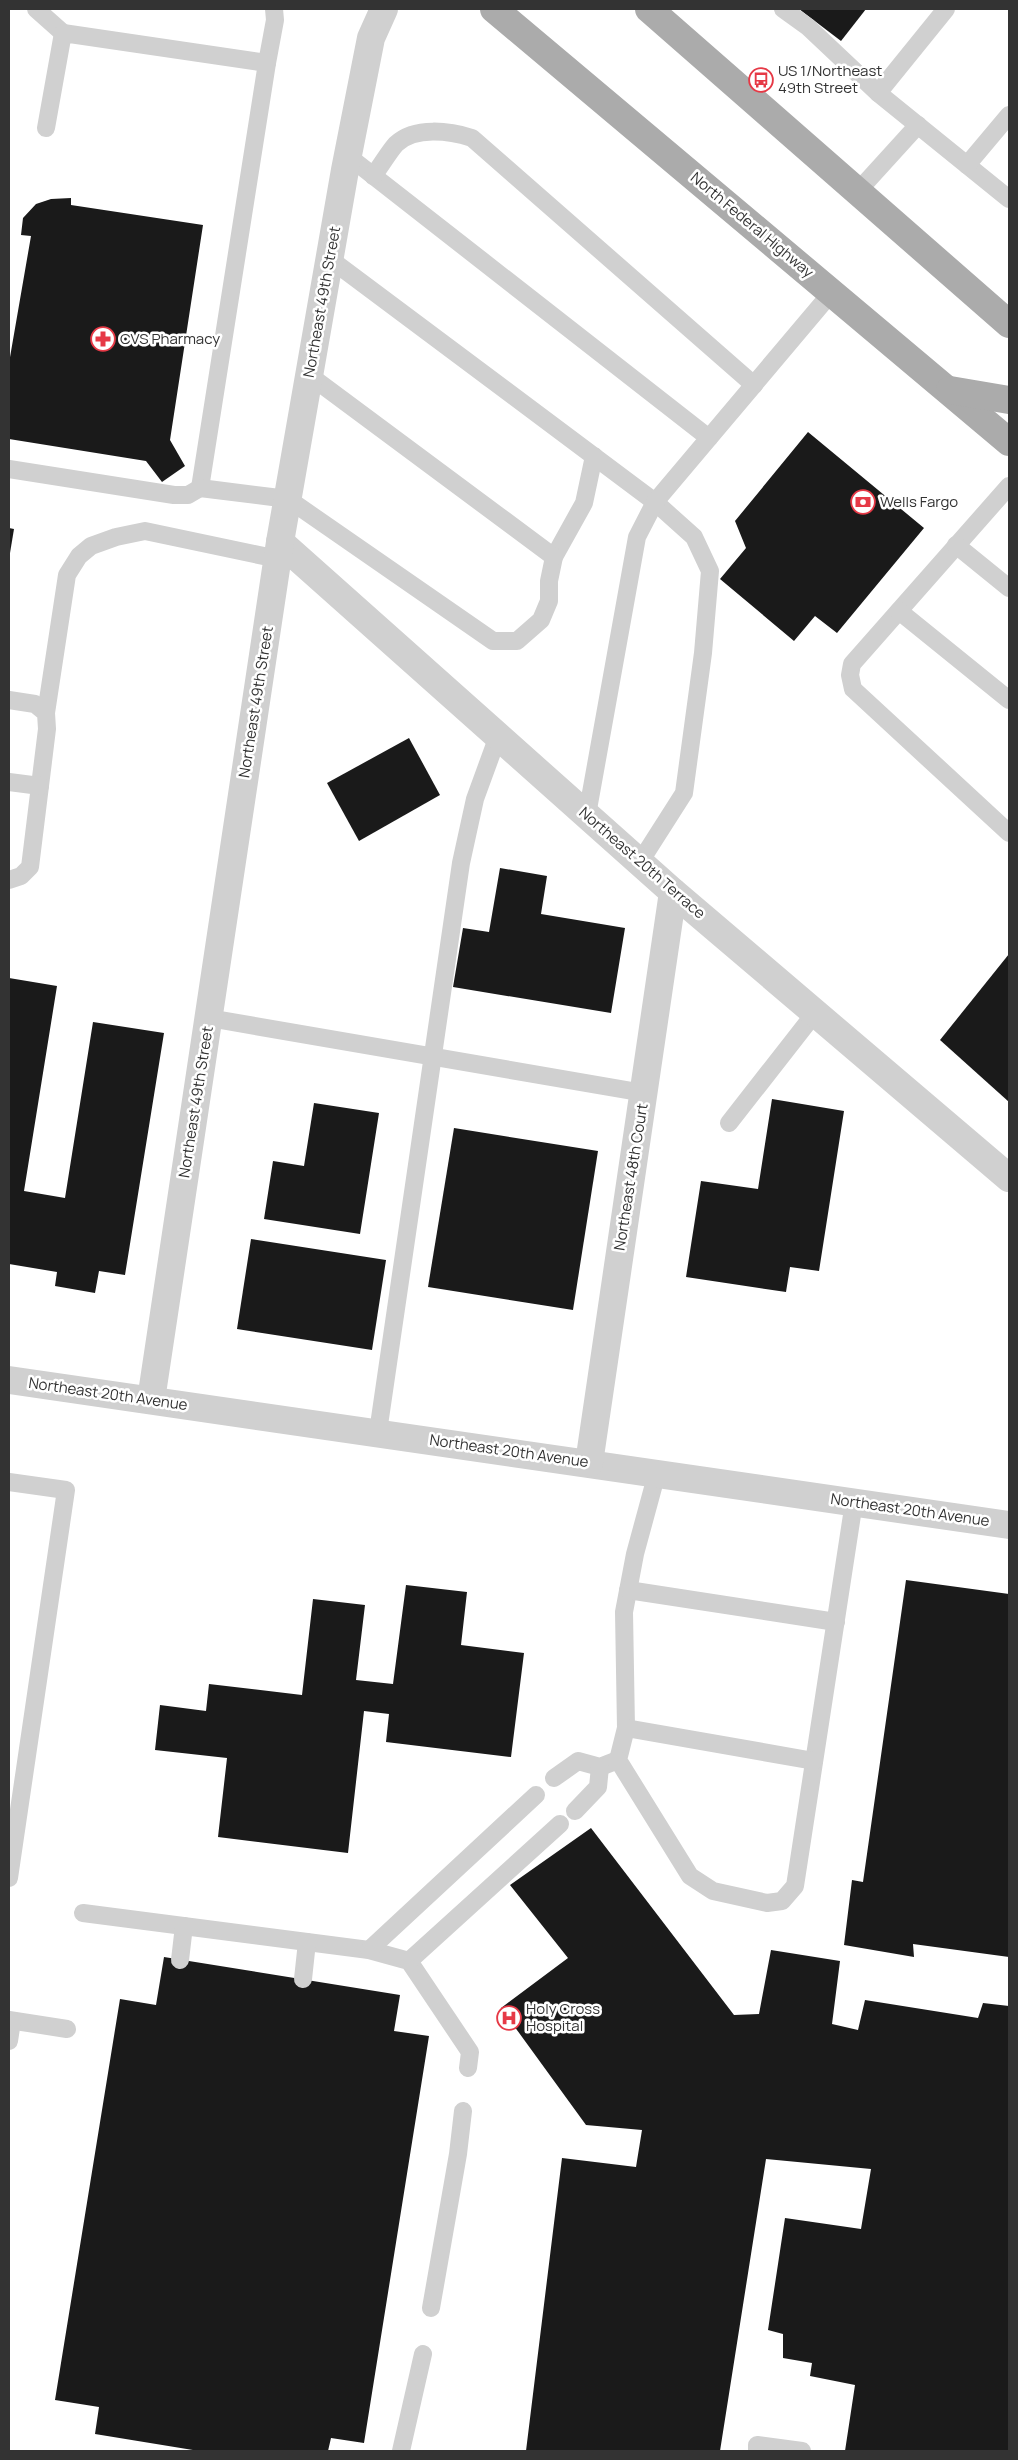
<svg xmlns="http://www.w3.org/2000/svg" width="1018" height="2460" viewBox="0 0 1018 2460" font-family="Manrope,sans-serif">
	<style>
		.building { fill: #1a1a1a }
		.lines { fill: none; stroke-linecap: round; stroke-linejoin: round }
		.lane { stroke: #d0d0d0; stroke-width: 18 }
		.street { stroke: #d0d0d0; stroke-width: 28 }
		.primary { stroke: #ababab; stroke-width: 28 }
		.labels { text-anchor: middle; stroke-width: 5; stroke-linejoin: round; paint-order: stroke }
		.poi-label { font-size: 15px; fill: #333; stroke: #fff; text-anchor: start }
		.street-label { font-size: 15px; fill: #333; stroke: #fff }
	</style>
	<rect width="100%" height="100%" fill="#fff"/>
	<g class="building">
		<polygon points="799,9 866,9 841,41"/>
		<polygon points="71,198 71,205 203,225 170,440 185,466 162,482 146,461 9,439 9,363 31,236 21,235 23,218 36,204 51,199"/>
		<polygon points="808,432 924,528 837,633 815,616 794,641 720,579 746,548 735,521"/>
		<polygon points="9,528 14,529 10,553 9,553"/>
		<polygon points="409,738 440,795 359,841 327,783"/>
		<polygon points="500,868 547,876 541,914 625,928 611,1013 453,987 463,928 489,932"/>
		<polygon points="1009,954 1009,1102 940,1040"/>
		<polygon points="9,978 57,986 24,1191 65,1198 93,1022 164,1033 125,1275 99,1271 95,1293 55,1286 57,1272 9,1264"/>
		<polygon points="772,1099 844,1111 819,1271 790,1267 786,1292 686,1277 701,1181 758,1189"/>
		<polygon points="314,1103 379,1113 360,1234 264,1219 273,1161 304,1166"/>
		<polygon points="454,1128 598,1151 573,1310 428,1287"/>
		<polygon points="251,1239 386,1260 372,1350 237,1329"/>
		<polygon points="906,1580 1009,1594 1009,1957 913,1944 914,1957 844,1945 852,1880 863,1882"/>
		<polygon points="406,1585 467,1592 461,1645 524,1653 511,1757 386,1742 389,1714 364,1711 348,1853 218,1837 227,1758 155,1750 160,1705 206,1711 209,1684 302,1695 313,1599 365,1605 356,1680 393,1684"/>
		<polygon points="591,1828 734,2015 759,2014 771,1950 840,1961 832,2024 858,2030 865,2000 978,2018 983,2003 1009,2006 1009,2451 845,2451 855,2385 810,2376 812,2363 783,2358 783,2334 768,2330 785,2218 861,2229 871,2169 766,2159 720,2451 526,2451 562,2158 636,2167 642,2130 586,2125 501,2008 568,1958 510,1885"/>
		<polygon points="164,1957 400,1995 394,2031 429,2036 364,2443 331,2438 328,2451 199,2451 95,2434 99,2407 55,2400 120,1999 156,2005"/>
	</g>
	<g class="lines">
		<g class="lane">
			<polyline points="36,9 63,33"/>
			<polyline points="783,9 808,27 878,93 1009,199"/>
			<polyline points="267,63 275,20 274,9"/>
			<polyline points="878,93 946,9"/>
			<polyline points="46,128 63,33 267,63 200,488 288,499 493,641 517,641 541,620 549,601 549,581 554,557 584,503 594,456"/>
			<polyline points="348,156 709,438"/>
			<polyline points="967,165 1009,115"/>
			<path d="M373,176C381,166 388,153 396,144C415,126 450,131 472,138L754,385"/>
			<polyline points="858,191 918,125"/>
			<polyline points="330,259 655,502 694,537 710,571 703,653 684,793 640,862"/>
			<polyline points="309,375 554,557"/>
			<polyline points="9,469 174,495 188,495 200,488"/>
			<polyline points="1009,486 852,664 850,675 853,689 1009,833"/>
			<polyline points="956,545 1009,588"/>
			<polyline points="899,611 1009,700"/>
			<polyline points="9,700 35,704 46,713 47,729 30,867 21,876 9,880"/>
			<polyline points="46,713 67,575 79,556 91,546 116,537 145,531 278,559"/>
			<polyline points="9,782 40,786"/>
			<polyline points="587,815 637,537 655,502 832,292"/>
			<polyline points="209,1018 644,1093"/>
			<polyline points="729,1123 815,1013"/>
			<polyline points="378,1432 461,863 475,799 498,736"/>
			<polyline points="657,1473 635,1554 624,1612 626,1728 618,1760 690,1876 713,1891 767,1903 782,1901 795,1886 854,1502"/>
			<polyline points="9,1482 66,1490 9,1878"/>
			<polyline points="628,1590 836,1622"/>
			<polyline points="626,1728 814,1761"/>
			<polyline points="554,1778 578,1761 600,1767 618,1760"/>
			<polyline points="575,1811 598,1787 600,1767"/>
			<polyline points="83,1913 369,1950 409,1961 470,2052 468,2068"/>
			<polyline points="369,1950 536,1795"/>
			<polyline points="180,1960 184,1926"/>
			<polyline points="409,1961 560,1824"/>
			<polyline points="303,1979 307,1942"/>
			<polyline points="9,2020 67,2029"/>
			<polyline points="9,2041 12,2021"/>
			<polyline points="431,2308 458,2154 463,2111"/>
			<polyline points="401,2451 423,2354"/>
			<polyline points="757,2451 757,2445 802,2451"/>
		</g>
		<g class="street">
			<polyline points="280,542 673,892 1009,1178"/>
			<polyline points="9,1380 1009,1525"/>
			<polyline points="151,1400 280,542 345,170 371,38 384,9"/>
			<polyline points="589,1463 673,892"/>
		</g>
		<g class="primary">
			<polyline points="494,9 1009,442"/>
			<polyline points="649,9 1009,324"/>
			<polyline points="950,390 1009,400"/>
		</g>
	</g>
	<defs>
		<g id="bus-ring" transform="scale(1.25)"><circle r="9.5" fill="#fff" stroke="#e63946" stroke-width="1.5"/><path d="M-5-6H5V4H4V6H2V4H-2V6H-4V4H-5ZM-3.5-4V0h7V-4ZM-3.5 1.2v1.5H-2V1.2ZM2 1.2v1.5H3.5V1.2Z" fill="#e63946"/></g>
		<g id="pharmacy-ring" transform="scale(1.25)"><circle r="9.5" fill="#fff" stroke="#e63946" stroke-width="1.5"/><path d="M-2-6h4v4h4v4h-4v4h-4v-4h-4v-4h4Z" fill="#e63946"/></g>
		<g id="bank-ring" transform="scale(1.25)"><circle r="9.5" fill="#fff" stroke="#e63946" stroke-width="1.5"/><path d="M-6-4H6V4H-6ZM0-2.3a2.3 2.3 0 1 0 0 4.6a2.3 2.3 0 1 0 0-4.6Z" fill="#e63946"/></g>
		<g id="hospital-ring" transform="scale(1.25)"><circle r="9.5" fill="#fff" stroke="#e63946" stroke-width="1.5"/><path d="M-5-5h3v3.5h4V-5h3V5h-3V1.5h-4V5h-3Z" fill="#e63946"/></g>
	</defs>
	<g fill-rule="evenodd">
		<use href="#bus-ring" x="761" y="80"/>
		<use href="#pharmacy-ring" x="103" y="339"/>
		<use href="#bank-ring" x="863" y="502"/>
		<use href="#hospital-ring" x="509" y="2018"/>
	</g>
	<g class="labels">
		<g class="poi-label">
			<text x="778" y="76">US 1/Northeast<tspan x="778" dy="17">49th Street</tspan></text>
			<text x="120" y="344">CVS Pharmacy</text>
			<text x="880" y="507">Wells Fargo</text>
			<text x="526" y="2014">Holy Cross<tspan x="526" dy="17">Hospital</tspan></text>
		</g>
		<g class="street-label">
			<text transform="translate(752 225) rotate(40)" y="5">North Federal Highway</text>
			<text transform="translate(322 302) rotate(-80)" y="5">Northeast 49th Street</text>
			<text transform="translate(256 702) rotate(-81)" y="5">Northeast 49th Street</text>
			<text transform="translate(642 863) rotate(41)" y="5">Northeast 20th Terrace</text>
			<text transform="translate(196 1102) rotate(-81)" y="5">Northeast 49th Street</text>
			<text transform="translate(631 1177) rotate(-81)" y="5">Northeast 48th Court</text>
			<text transform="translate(108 1394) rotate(8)" y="5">Northeast 20th Avenue</text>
			<text transform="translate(509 1451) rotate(8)" y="5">Northeast 20th Avenue</text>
			<text transform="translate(910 1510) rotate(8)" y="5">Northeast 20th Avenue</text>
		</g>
	</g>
	<rect width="1018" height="2460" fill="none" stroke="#333333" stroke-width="20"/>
</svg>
